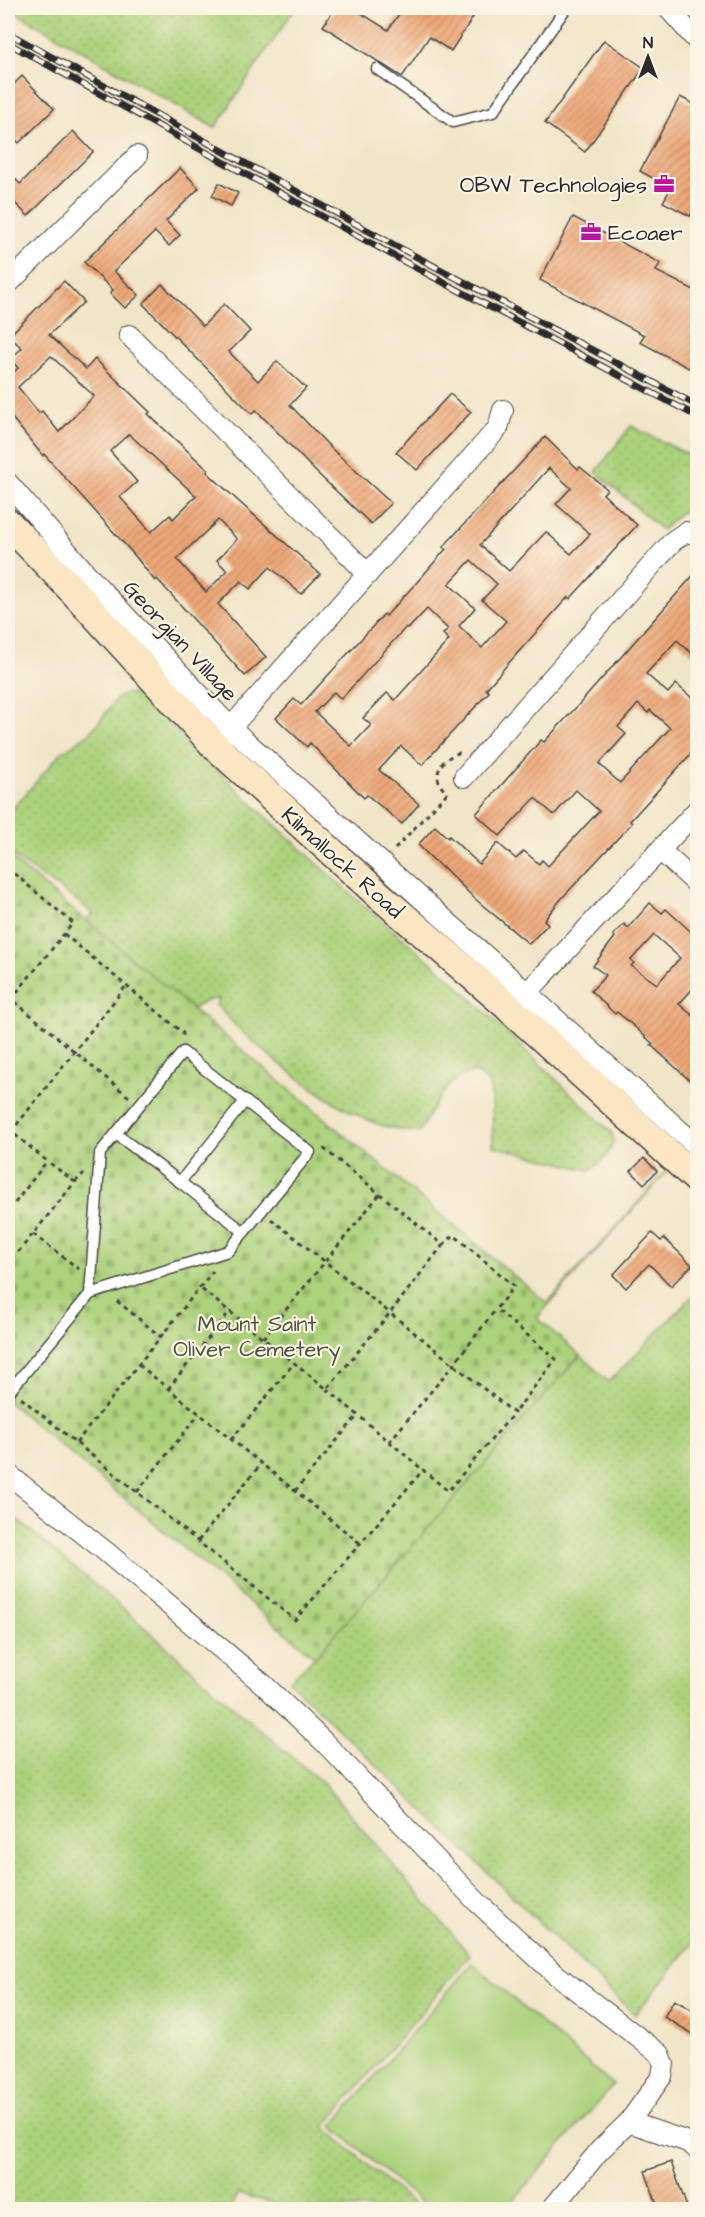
<svg xmlns="http://www.w3.org/2000/svg" width="705" height="2217" viewBox="0 0 705 2217" font-family="'Architects Daughter',sans-serif">
	<style>
		.grass { fill: url(#grass-dots); stroke: #6c7e54; stroke-width: 1.5 }
		.cemetery { fill: url(#cemetery-stones); stroke: #6c7e54; stroke-width: 1.5 }
		.pitch { fill: #acd27c; stroke: #6c7e54; stroke-width: 1.5 }
		.building { fill: url(#building-hatch); fill-rule: evenodd }
		.lines { fill: none; stroke-linecap: round; stroke-linejoin: round }
		.service-casing { stroke: #494743; stroke-width: 13 }
		.minor-casing { stroke: #494743; stroke-width: 22 }
		.secondary-casing { stroke: #494743; stroke-width: 31 }
		.path { stroke: #494743; stroke-width: 3; stroke-dasharray: 4.5 4.5; stroke-linecap: butt }
		.service { stroke: #fff; stroke-width: 10 }
		.minor { stroke: #fff; stroke-width: 20 }
		.secondary { stroke: #fbe6c4; stroke-width: 28 }
		.rail-casing { stroke: #2b2b2b; stroke-width: 7 }
		.rail { stroke: #fcf5e5; stroke-width: 4.5; stroke-dasharray: 14; stroke-linecap: butt }
		.labels { text-anchor: middle; stroke-width: 4.5; stroke-linejoin: round; paint-order: stroke }
		.poi-label { font-size: 22px; fill: #2b2b2b; stroke: #fcf5e5; text-anchor: end }
		.street-label { font-size: 22px; fill: #2b2b2b; stroke: #fcf5e5 }
		.park-label { font-size: 22px; fill: #4b553f; stroke: #fcf5e5 }
	</style>
	<defs>
		<pattern id="grass-dots" width="8" height="8" patternUnits="userSpaceOnUse" patternTransform="scale(1.5)"><rect width="8" height="8" fill="#acd27c"/><path d="M2 2h.1M6 6h.1" fill="none" stroke="#94b46b" stroke-width="1.8" stroke-linecap="round"/></pattern>
		<pattern id="cemetery-stones" width="16" height="16" patternUnits="userSpaceOnUse" patternTransform="scale(1.5)"><rect width="16" height="16" fill="#acd27c"/><path d="M2 7V4a2 2 0 0 1 4 0v3zM10 15v-3a2 2 0 0 1 4 0v3z" fill="#94b46b"/></pattern>
		<pattern id="building-hatch" width="6" height="6" patternUnits="userSpaceOnUse" patternTransform="scale(1.5)"><rect width="6" height="6" fill="#eea878"/><path d="M-1 1l2-2M0 6l6-6M5 7l2-2" fill="none" stroke="#c18963"/></pattern>
	</defs>
	<rect width="100%" height="100%" fill="#fcf5e5"/>
	<filter id="ink" filterUnits="userSpaceOnUse"><feTurbulence type="fractalNoise" baseFrequency=".0167" numOctaves="2"/><feDisplacementMap in="SourceGraphic" scale="12" xChannelSelector="R" yChannelSelector="G"/><feConvolveMatrix kernelMatrix="1 2 1 2 8 2 1 2 1" color-interpolation-filters="sRGB"/></filter>
	<filter id="wash" filterUnits="userSpaceOnUse"><feTurbulence type="fractalNoise" baseFrequency=".008" numOctaves="4" result="noise"/><feDisplacementMap in="SourceGraphic" scale="24" xChannelSelector="R" yChannelSelector="G"/><feGaussianBlur stdDeviation="1.35" result="paint"/><feColorMatrix in="noise" values="0 0 0 0 0 0 0 0 0 0 0 0 0 0 0 0 0 1.4 0 .05"/><feComposite in="paint" operator="in"/></filter>
	<g filter="url(#wash)">
		<rect width="100%" height="100%" fill="#f1e5c8"/>
		<g class="grass">
			<polygon points="8,8 295,8 215,128"/>
			<polygon points="631,426 697,459 697,512 681,512 662,530 596,472"/>
			<path d="M125,694H134L144,699L245,797L355,898L450,978L612,1133L614,1141C609,1153 600,1167 588,1170L493,1146L492,1097L488,1082L475,1072C447,1075 432,1111 419,1132C411,1131 403,1131 396,1129C341,1119 253,1046 216,1005L219,998L206,1001L192,1009L80,925L93,914L76,900L12,856L8,851V814L61,753L91,732L117,698Z"/>
			<polygon points="697,1291 697,1938 635,2015 289,1681 315,1657 580,1355 609,1382"/>
			<polygon points="8,1512 125,1610 245,1717 325,1785 470,1955 324,2127 419,2209 296,2209 239,2194 229,2209 8,2209"/>
		</g>
		<polygon class="cemetery" points="8,856 547,1303 667,1171 537,1318 580,1355 315,1657 8,1402"/>
		<polygon class="pitch" points="472,1963 613,2085 506,2209 429,2209 332,2126"/>
		<g id="blocks">
			<g class="building">
				<polygon points="335,8 353,8 388,30 403,8 479,8 451,51 429,37 402,77 323,26"/>
				<polygon points="604,40 644,68 585,152 545,123"/>
				<polygon points="22,76 54,109 19,143 15,139 8,147 8,90"/>
				<polygon points="680,97 698,106 698,202 690,216 663,202 671,188 640,171"/>
				<polygon points="73,131 93,152 28,216 8,196 8,171 20,184"/>
				<polygon points="180,168 199,188 166,221 180,235 169,246 155,232 114,271 139,295 125,308 110,293 113,290 84,262"/>
				<polygon points="219,183 238,193 231,206 212,196"/>
				<polygon points="573,217 660,263 656,271 698,292 698,373 640,342 644,335 540,280"/>
				<path d="M64,281L84,302L49,335L86,369L95,359L150,412L148,414L208,470L207,472L236,499L320,574L301,594L270,567L250,589L241,581L218,604L266,657L245,676L157,579L155,581L136,557L44,454L43,456L8,413V373L10,376L18,368L10,359L22,348L9,336ZM51,356L94,396L59,432L42,411L39,413L18,387ZM129,434L196,496L173,519L170,515L151,532L120,497L137,482L110,451ZM218,520L237,539L217,560L227,571L206,592L177,559Z"/>
				<polygon points="162,284 203,326 224,304 250,331 229,352 258,381 277,361 306,388 290,405 331,448 391,503 371,524 315,471 256,410 252,414 143,304"/>
				<polygon points="450,394 471,412 417,470 396,452"/>
				<path d="M545,437L578,469L580,467L607,489L603,494L637,525L570,599L568,597L522,648L486,689L489,692L422,765L401,746L379,770L419,804L402,824L367,795L364,798L310,743L307,747L276,718L294,699L301,705L384,614L386,616L418,581L446,549L443,547ZM549,468L571,488L556,504L590,534L571,554L546,532L509,571L480,545ZM471,560L497,584L482,600L506,621L482,648L459,626L475,608L449,584ZM427,609L448,629L443,634L449,640L395,700L387,693L363,718L371,725L351,746L315,712L334,692L341,699L406,627L408,629Z"/>
				<path d="M698,570V659L677,640L646,674L668,693L676,684L698,703V746L630,821L632,823L562,898L544,920L548,924L529,944L474,898L443,867L442,868L418,845L435,826L448,838L449,836L479,864L498,843L516,859L524,851L539,864L542,860L548,866L599,811L576,790L554,815L535,798L500,836L476,814L541,740L544,742L582,701ZM638,704L648,713L650,710L670,728L620,783L599,764L626,734L618,727Z"/>
				<path d="M650,903L662,913L666,909L698,938V983L679,1004L698,1020V1088L651,1045L653,1044L636,1028L617,1012L615,1014L591,991L606,975L593,966L615,937L613,935L624,924L628,928ZM654,935L680,958L657,984L631,966L634,963L631,960Z"/>
				<polygon points="644,1158 657,1171 644,1184 631,1171"/>
				<polygon points="652,1233 661,1241 664,1238 692,1265 671,1286 649,1264 626,1288 613,1275"/>
				<polygon points="674,2000 698,2013 698,2037 664,2017"/>
				<polygon points="671,2162 688,2210 659,2210 645,2171"/>
			</g>
		</g>
	</g>
	<g filter="url(#ink)">
		<use href="#blocks" fill-opacity="0" stroke="#494743" stroke-width="1.5"/>
		<g class="lines">
			<g class="service-casing">
				<g id="service">
					<polyline points="377,69 453,122 493,112 566,8"/>
					<polyline points="180,1182 244,1232 310,1152 245,1101"/>
					<polyline points="90,1294 100,1153 183,1052 245,1101 180,1182 116,1134"/>
					<polyline points="8,1393 90,1294 228,1251 244,1232"/>
				</g>
			</g>
			<g class="minor-casing">
				<g id="minor">
					<polyline points="668,8 698,42"/>
					<polyline points="8,284 137,156"/>
					<polyline points="129,335 368,574"/>
					<polyline points="8,483 92,580 231,728 527,993 698,809"/>
					<polyline points="223,736 498,428 503,410"/>
					<polyline points="464,777 673,541 686,532 698,535"/>
					<polyline points="661,851 698,885"/>
					<polyline points="527,993 698,1147"/>
					<polyline points="8,1474 105,1551 263,1684 324,1742 477,1902 554,1973 660,2054 664,2064 662,2076 629,2122 600,2150 551,2210"/>
					<polyline points="629,2122 688,2142 698,2150"/>
				</g>
			</g>
			<g class="secondary-casing">
				<polyline id="secondary" points="8,523 76,594 214,745 379,895 505,1004 698,1180"/>
			</g>
			<g class="path">
				<path d="M395,849L447,793C429,777 440,757 462,752"/>
				<polyline points="8,877 12,872 73,923 8,1003"/>
				<polyline points="64,934 183,1033 183,1038"/>
				<polyline points="8,996 129,1097"/>
				<polyline points="8,1129 47,1161 8,1212"/>
				<polyline points="11,1132 126,986"/>
				<polyline points="75,1182 84,1173"/>
				<polyline points="271,1219 390,1313 443,1245 323,1148"/>
				<polyline points="33,1234 79,1269"/>
				<polyline points="443,1245 454,1235 514,1286 496,1309 556,1359 514,1413"/>
				<polyline points="8,1255 11,1258 8,1262"/>
				<polyline points="11,1258 20,1250 75,1182 47,1161"/>
				<polyline points="117,1301 161,1337"/>
				<polyline points="263,1338 380,1194"/>
				<polyline points="139,1365 361,1544"/>
				<polyline points="168,1389 230,1311"/>
				<polyline points="327,1389 423,1470"/>
				<polyline points="21,1398 295,1620 423,1470 448,1491 514,1413 390,1313 327,1389 200,1288"/>
				<polyline points="9,1407 10,1409 11,1447"/>
				<polyline points="231,1440 294,1363"/>
				<polyline points="389,1442 454,1364 496,1309"/>
				<polyline points="76,1443 213,1271"/>
				<polyline points="295,1491 358,1415"/>
				<polyline points="137,1492 199,1414"/>
				<polyline points="198,1541 261,1464"/>
			</g>
			<use href="#service" class="service"/>
			<use href="#minor" class="minor"/>
			<use href="#secondary" class="secondary"/>
			<g class="rail-casing">
				<g id="rail">
					<polyline points="8,33 398,247 698,406"/>
					<polyline points="8,43 405,262 698,417"/>
				</g>
			</g>
			<use href="#rail" class="rail"/>
		</g>
	</g>
	<defs>
		<g id="office-bare" transform="scale(1.62)"><path d="M-6-3h4V-5.5h4V-3h4V5H-6ZM-1-4.5V-3h2v-1.5ZM-6 0V1H6V0Z" fill="#b5179e" stroke="#fcf5e5" stroke-width="2.5" paint-order="stroke"/></g>
	</defs>
	<g fill-rule="evenodd">
		<use href="#office-bare" x="664" y="184"/>
		<use href="#office-bare" x="591" y="232"/>
	</g>
	<g class="labels">
		<g class="poi-label">
			<text x="647" y="192">OBW Technologies</text>
			<text x="608" y="240" text-anchor="start">Ecoaer</text>
		</g>
		<g class="street-label">
			<text transform="translate(181 640) rotate(47)" y="8">Georgian Village</text>
			<text transform="translate(343 862) rotate(42)" y="8">Kilmallock Road</text>
		</g>
		<g class="park-label">
			<text x="257" y="1331">Mount Saint<tspan x="257" dy="25">Oliver Cemetery</tspan></text>
		</g>
	</g>
	<rect width="705" height="2217" fill="none" stroke="#fcf5e5" stroke-width="30"/>
	<g transform="translate(648 57)" stroke="#fcf5e5" stroke-width="4.5" paint-order="stroke">
	<path d="M0-4.5L10 22L0 15L-10 22Z" fill="#2b2b2b"/>
	<text y="-9" font-size="16" font-weight="bold" text-anchor="middle" fill="#2b2b2b">N</text>
	</g>
</svg>
